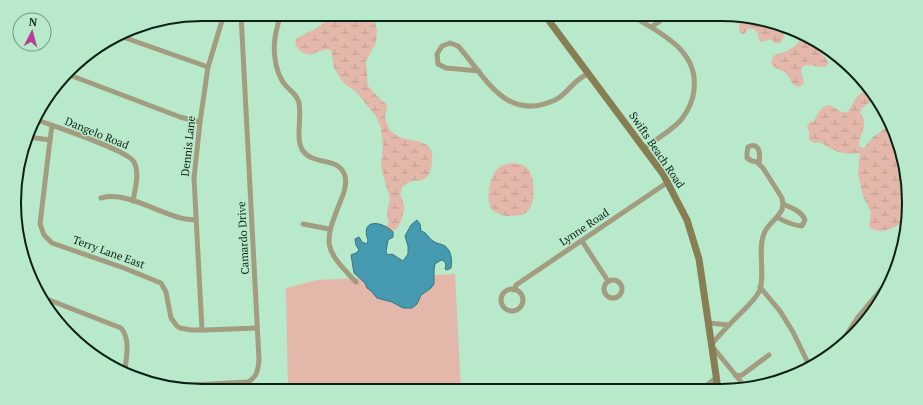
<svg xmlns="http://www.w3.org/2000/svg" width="923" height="405" viewBox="0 0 923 405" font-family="'PT Serif',serif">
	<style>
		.wetland { fill: url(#wetland-marsh) }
		.park { fill: #e3b7aa }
		.water { fill: #459ab0; stroke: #347682 }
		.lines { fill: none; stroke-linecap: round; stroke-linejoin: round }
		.street { stroke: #a29d81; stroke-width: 5 }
		.secondary { stroke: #877e54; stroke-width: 7 }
		.labels { text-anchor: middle; stroke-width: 3; stroke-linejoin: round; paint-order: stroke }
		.street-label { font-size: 11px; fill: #0e2116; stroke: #b8e9cb }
		.rim { fill: none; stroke: #0e2116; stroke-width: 2 }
	</style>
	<defs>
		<pattern id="wetland-marsh" width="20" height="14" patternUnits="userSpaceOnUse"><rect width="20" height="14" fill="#e3b7aa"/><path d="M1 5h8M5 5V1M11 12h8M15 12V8" fill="none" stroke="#c29d92"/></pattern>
	</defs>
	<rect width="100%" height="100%" fill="#b8e9cb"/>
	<g class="wetland">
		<path d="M340,14H366L375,23L377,31L376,43L366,61L368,86L375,94L387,105C388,109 385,112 385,117C386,122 389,130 393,133C406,145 437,134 432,163C431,168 430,176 424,179C421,181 416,180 412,181C408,182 405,185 402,187L400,195C408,206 403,223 393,232L386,227L389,221L387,218V211L390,199L383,175L381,164L383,146L381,128L376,116L356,92L344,83L341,79L334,68L331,50C321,47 314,58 303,53C299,50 296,47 295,43L297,38L317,28L327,20Z"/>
		<polygon points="735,16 781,24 789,28 786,31 781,43 775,43 771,39 762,42 759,41 758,33 754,29 748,29 744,34 740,33 739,29 739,22"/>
		<path d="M801,36L818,45V49L829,63L826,66C818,69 812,63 803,66L801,71L804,83C795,93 791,80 787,74C783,69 766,68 773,57C775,54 778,54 781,53C789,51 799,45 801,36Z"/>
		<path d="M866,89L874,99C869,103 863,106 860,112C862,116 865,119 864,124C864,133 857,139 860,147L864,148L873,137L887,127L890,122L909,190L904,225L900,224C890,230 879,234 869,227L871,212L863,196L858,174L860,153L849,154L838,152L819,142L815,143L809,140V131L807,126L810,122L814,121C830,90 832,115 848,112L855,99Z"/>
		<path d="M513,163C518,164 523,164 527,168C536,176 536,207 526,213C521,216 513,216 507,216C501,215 494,213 491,208C485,197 490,173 501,166C505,164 509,163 513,163Z"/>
	</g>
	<polygon class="park" points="455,274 461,390 288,391 286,288 317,280"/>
	<path class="water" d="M417,220L420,224L421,231C428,233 428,238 433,241C437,244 442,244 445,246C452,251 452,261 451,268L447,270L445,269L446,264L444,261L441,260L435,264L434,270V284L431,288L421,295L417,304L412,308H403L392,302L377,298L371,291L367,288L365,283L354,273L351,255L356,253L359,250L356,245L355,239L359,237L362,242L367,244L368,240C360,219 381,220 393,232V237L388,240L386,252L388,255L392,254L403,261L408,254V246L405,236L411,225Z"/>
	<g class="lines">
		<g class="street">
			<path d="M280,14C279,22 276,30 275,38C273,51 275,70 283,82C288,90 297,93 299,103C302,117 295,140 303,151C314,166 339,156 345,176C347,184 344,193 341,200C323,244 323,248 356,282"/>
			<path d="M629,14C658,32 699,49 694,90C693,101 688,111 681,120C671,131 656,139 645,148"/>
			<polyline points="651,27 659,22 665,14"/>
			<polyline points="120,36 208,67"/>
			<path d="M479,71L446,68L438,64L437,54L442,46L450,43L458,46C486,77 505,123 555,100C566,95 571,84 581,78C583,76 587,75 589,74"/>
			<polyline points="67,74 180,117 200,122"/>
			<path d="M35,119C52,126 128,150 134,162C140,173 135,189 133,201"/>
			<polyline points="29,137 50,140 40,224 44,235 52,243 124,268 161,283 166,292 171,318 177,326 180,328 191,330 205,330 256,328"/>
			<polyline points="50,140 52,126"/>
			<path d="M101,198C126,191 156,212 181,218C186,220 191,219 196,220"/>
			<polyline points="777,217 782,210 783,204"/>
			<polyline points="303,224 329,229"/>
			<polyline points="582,241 608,281"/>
			<circle cx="613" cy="289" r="9"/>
			<polyline points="760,287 780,311 793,332 808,363 811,366"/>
			<circle cx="512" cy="300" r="11"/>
			<polyline points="514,290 516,285 668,182"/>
			<path d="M39,296L121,328C131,340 126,357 125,371"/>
			<polyline points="708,323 729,325"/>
			<polyline points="202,330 194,178 200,122 208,67 224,14"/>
			<polyline points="836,351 858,317 890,279"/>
			<polyline points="736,376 742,375 769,355"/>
			<path d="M173,386L248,382C257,377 258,370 259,360L241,14"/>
			<polyline points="702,389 716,378"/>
			<path d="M747,389L711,345C717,338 723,331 730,324C739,314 752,304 759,292C766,277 757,250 764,234C766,227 773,222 777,217C785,222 792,225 802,226L805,220C802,211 791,208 783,204L782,198L763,168L757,162L752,161L747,158V153L748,147C761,141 760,156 759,164"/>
		</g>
		<polyline class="secondary" points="544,14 663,174 687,220 699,259 718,389"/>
	</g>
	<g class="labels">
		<g class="street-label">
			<text transform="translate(97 133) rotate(22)" y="4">Dangelo Road</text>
			<text transform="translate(188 146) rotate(-84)" y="4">Dennis Lane</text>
			<text transform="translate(657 150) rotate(56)" y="4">Swifts Beach Road</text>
			<text transform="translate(584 227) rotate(-34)" y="4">Lynne Road</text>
			<text transform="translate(243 238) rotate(-93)" y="4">Camardo Drive</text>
			<text transform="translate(109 252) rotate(20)" y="4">Terry Lane East</text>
		</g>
	</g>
	<path d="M0 0H923V405H0ZM202 21H721A181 181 0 0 1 902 202V203A181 181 0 0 1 721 384H202A181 181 0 0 1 21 203V202A181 181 0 0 1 202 21Z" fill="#b8e9cb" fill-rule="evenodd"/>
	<path class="rim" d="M202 21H721A181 181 0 0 1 902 202V203A181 181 0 0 1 721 384H202A181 181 0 0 1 21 203V202A181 181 0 0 1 202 21Z"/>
	<g transform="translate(32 32) rotate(6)"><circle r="19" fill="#b8e9cb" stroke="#749983"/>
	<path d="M0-3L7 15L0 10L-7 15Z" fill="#b33f99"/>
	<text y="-6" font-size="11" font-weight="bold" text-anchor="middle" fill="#0e2116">N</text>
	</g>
</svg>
